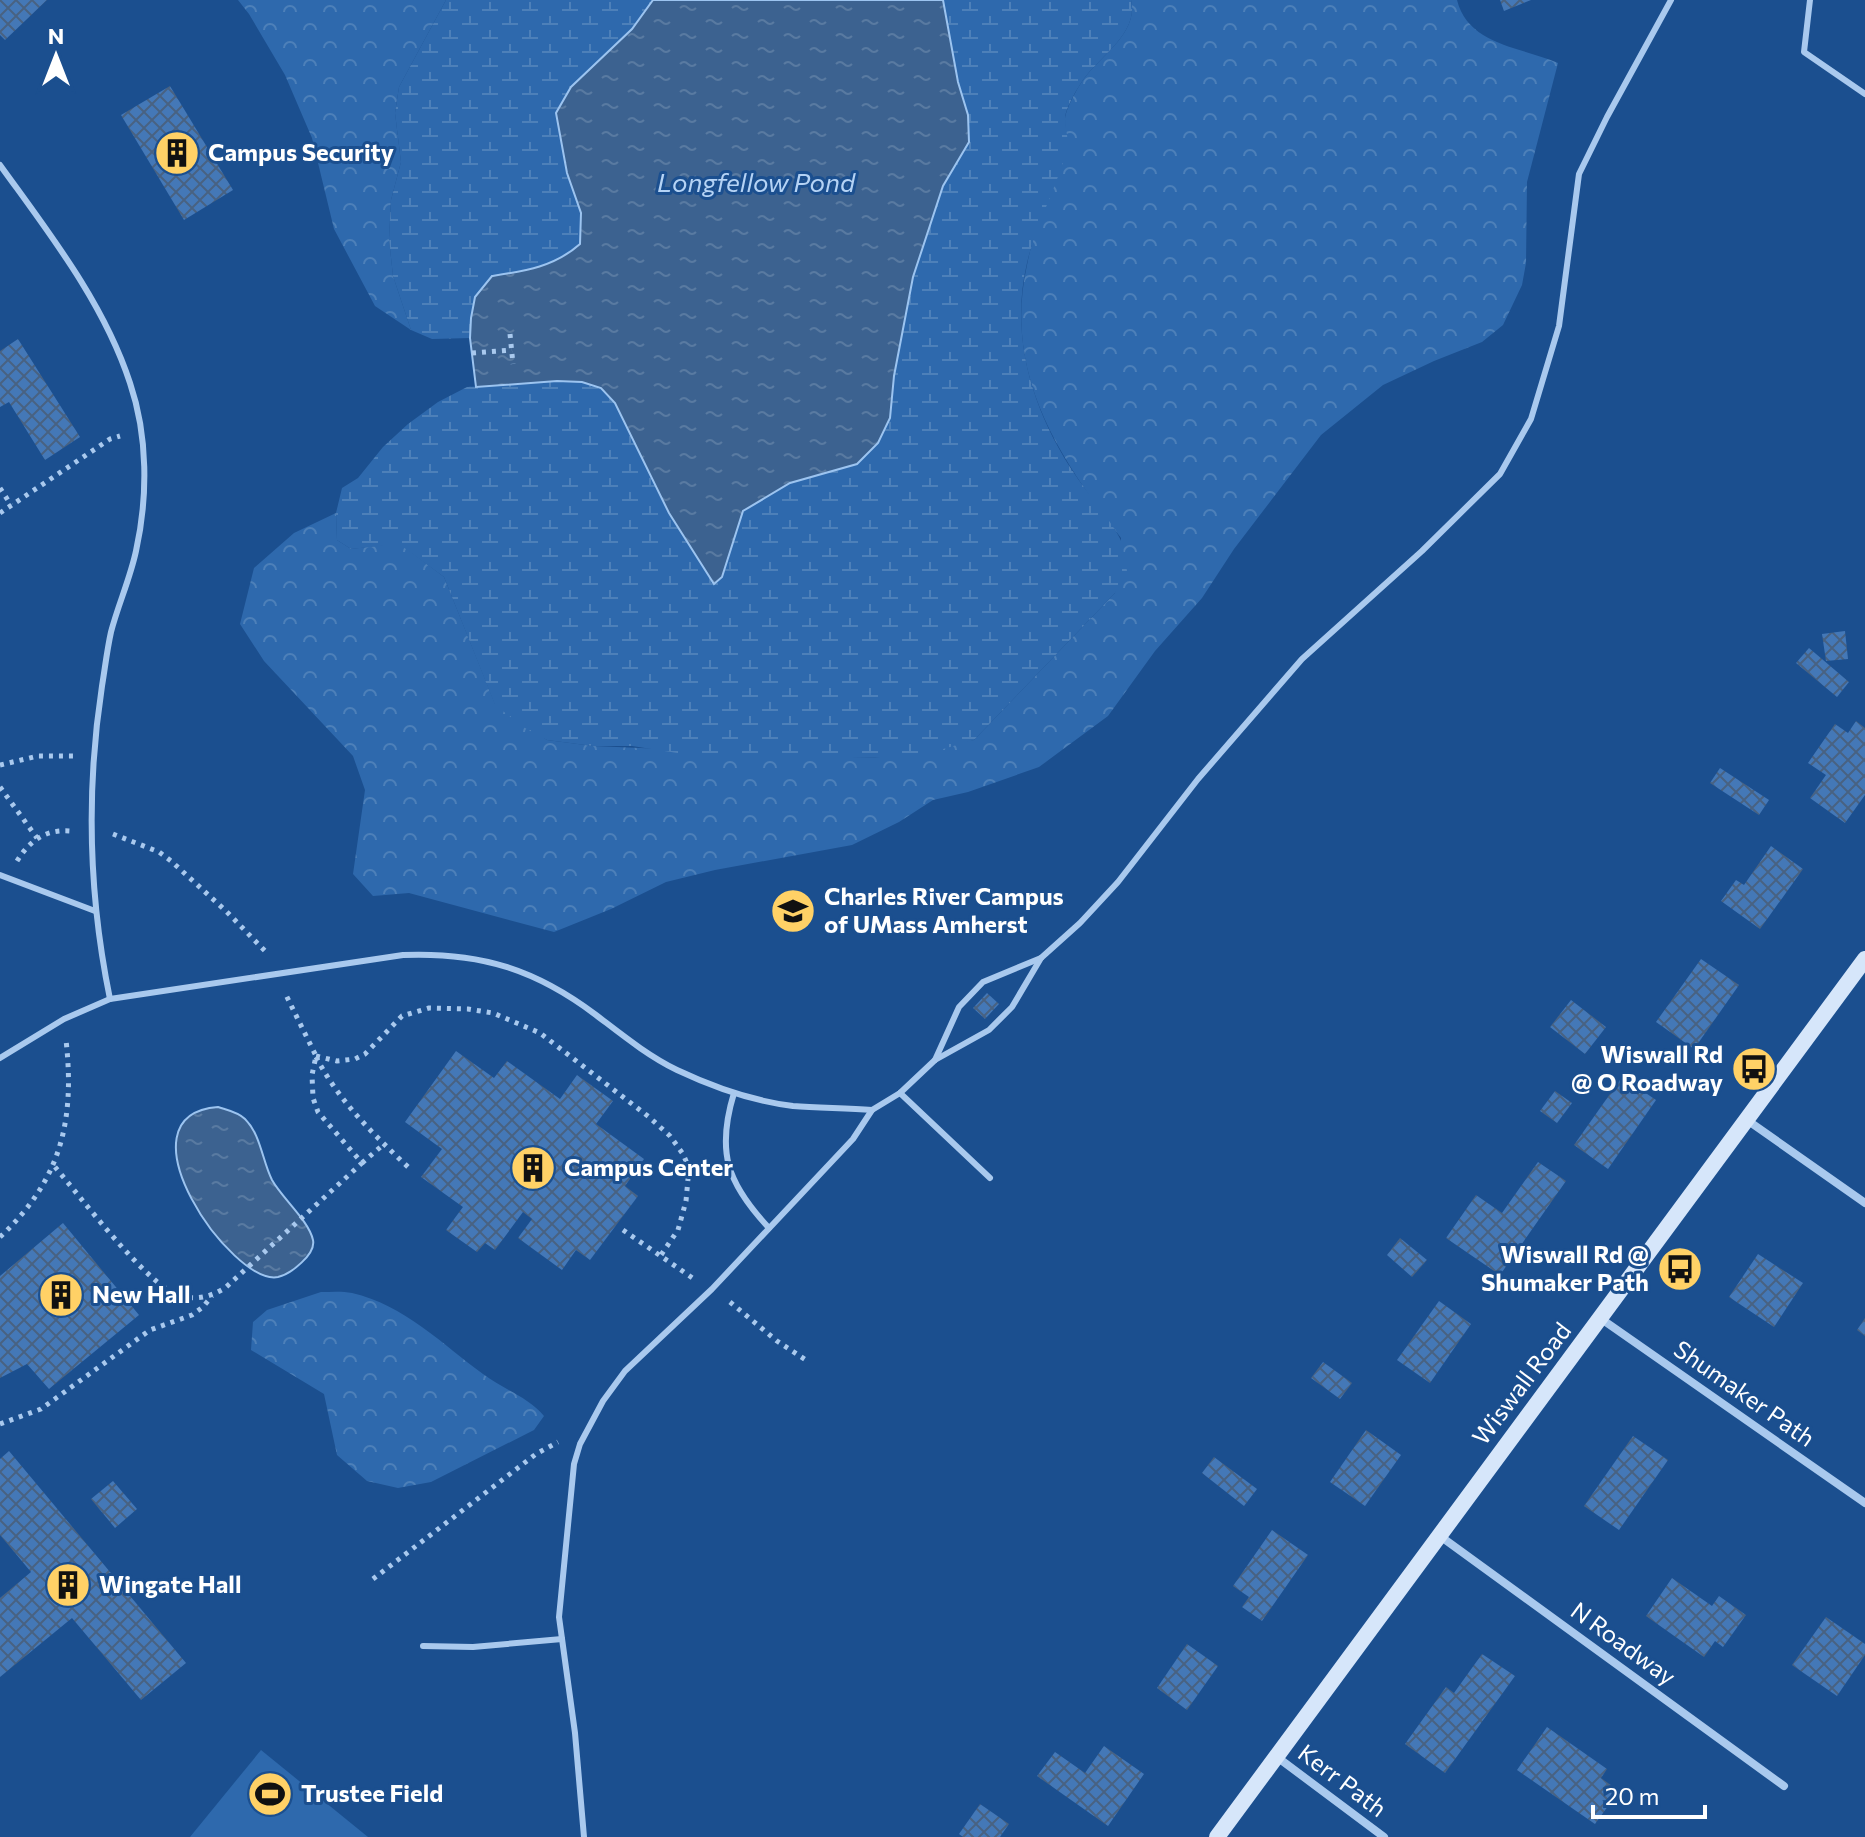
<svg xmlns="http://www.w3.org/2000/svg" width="1865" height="1837" viewBox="0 0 1865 1837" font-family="Commissioner,sans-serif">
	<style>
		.forest { fill: url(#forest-crowns) }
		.wetland { fill: url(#wetland-marsh) }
		.garden { fill: #2e69ad }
		.water { fill: url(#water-ripples); stroke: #9cc4f0; stroke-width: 2 }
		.building { fill: url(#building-cross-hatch) }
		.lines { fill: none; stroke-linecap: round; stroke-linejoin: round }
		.path { stroke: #a9c9ee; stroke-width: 5; stroke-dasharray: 4 6; stroke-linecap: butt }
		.lane { stroke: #a9c9ee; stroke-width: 6 }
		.street { stroke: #a9c9ee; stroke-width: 8 }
		.secondary { stroke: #d6e6fa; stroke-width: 16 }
		.labels { text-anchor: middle; stroke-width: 6; stroke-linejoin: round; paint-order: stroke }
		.poi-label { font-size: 24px; font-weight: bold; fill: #fff; stroke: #1b4f8f; text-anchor: start }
		.street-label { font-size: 24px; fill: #fff; stroke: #1b4f8f }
		.water-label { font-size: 26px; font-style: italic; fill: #b5d3f5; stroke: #1b4f8f }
	</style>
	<defs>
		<pattern id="forest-crowns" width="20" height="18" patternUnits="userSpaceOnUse" patternTransform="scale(2)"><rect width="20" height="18" fill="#2e69ad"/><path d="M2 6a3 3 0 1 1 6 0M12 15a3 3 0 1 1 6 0" fill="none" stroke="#4d80b9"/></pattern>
		<pattern id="wetland-marsh" width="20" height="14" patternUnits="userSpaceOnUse" patternTransform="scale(2)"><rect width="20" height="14" fill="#2e69ad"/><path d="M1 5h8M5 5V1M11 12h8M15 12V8" fill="none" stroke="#4d80b9"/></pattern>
		<pattern id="water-ripples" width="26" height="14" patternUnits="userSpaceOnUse" patternTransform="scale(2)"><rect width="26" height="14" fill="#3c6290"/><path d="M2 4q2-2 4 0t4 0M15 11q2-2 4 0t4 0" fill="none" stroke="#597aa1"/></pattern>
		<pattern id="building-cross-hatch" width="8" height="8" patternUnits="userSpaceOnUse" patternTransform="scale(2)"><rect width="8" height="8" fill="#4478b7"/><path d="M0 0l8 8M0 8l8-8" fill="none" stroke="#486282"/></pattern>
	</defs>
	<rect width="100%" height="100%" fill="#1b4f8f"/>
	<g class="forest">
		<polygon points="238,0 446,0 399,87 395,113 401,162 391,200 389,239 393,276 411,330 375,306 334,229 312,138 285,75 249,14"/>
		<path d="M1131,0H1457C1468,45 1521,47 1558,63L1527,182L1526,263L1522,285L1503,325L1482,342L1434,361L1383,385L1321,435L1234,549L1202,598L1155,651L1108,716L1039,767L968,792L933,800L899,822L852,845L715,870L666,882L611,909L554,932L409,893L373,896L353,874L365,790L353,756L264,661L240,624L254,568L294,533L336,513L337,540L351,549L399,543L444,577L495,704L547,740L593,746L875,758L974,740L1115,593L1121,538C1058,456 1003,373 1027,265C1034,228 1049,195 1062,161C1068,145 1065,135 1065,119C1066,108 1077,89 1083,80C1100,56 1139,33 1131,0Z"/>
		<path d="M321,1292C331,1292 342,1291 352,1293C404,1305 442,1344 483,1374C503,1389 528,1397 544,1416L534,1430L431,1482L398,1488L367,1481L337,1455L324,1394L251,1350L253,1322L267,1310Z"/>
	</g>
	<g class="wetland">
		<path d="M446,0H653L632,29L604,55L567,173L581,213L580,244C554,267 525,271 492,276L471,318L470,338L432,339L411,330L393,276L389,239L391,200L401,162L395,113L399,87Z"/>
		<path d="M943,0H1131C1139,33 1100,56 1083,80C1077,89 1066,107 1065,118C1065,128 1069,138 1067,148C1057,188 1036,223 1027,263C1009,339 1034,414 1076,476C1086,491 1116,527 1121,541C1124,550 1125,561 1127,571L1115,593L974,740L912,758L743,757L684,754L632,746H593L547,740L525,728L495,705L444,577L399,544L351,549L337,540L336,513L342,488L358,478L383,447L408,424L438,402L467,387L557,381L582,382L601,388L615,403L669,513L714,584L722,577L743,511L790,483L857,464L890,418L894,376L913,277L943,186L969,142L968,115L958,82Z"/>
	</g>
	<polygon class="garden" points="261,1750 368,1837 190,1837"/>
	<g class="water">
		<path d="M653,0H943L958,82L968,115L969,142L943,186L913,277L894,376L890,418L878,443L857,464L790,483L743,511L722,577L714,584L669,513L615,403L601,388L582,382L557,381L476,387L470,338L471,318L475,297L492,276C525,271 554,267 580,244L581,213L567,173L556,113L571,87L632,29Z"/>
		<path d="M218,1107C227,1110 238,1112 245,1119C261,1135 262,1160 272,1180C282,1198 309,1221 313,1240C316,1254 291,1274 278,1277C232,1286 113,1115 218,1107Z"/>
	</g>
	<g class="building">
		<polygon points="0,0 47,0 5,40 0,35"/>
		<polygon points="1500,0 1531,0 1504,11"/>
		<polygon points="170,86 233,190 184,220 121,115"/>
		<polygon points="18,339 80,437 45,460 9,402 0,407 0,351"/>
		<polygon points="1845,631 1848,659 1826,661 1822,634"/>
		<polygon points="1809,648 1849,682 1837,697 1796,663"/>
		<polygon points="1856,721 1865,728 1865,795 1845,823 1810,798 1826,775 1808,763 1835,724 1848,733"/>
		<polygon points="1720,768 1769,800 1759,815 1710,783"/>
		<polygon points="1771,846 1803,869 1760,929 1721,901 1736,880 1744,885"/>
		<polygon points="1701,959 1739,985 1694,1049 1656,1022"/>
		<polygon points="987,993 999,1004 985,1019 973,1008"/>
		<polygon points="1571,1000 1606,1027 1585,1054 1550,1027"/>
		<polygon points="456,1051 494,1078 507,1061 560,1099 577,1075 613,1101 596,1124 644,1159 625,1186 638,1196 590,1260 576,1250 562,1270 518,1238 532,1219 523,1212 495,1250 485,1243 477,1252 446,1230 463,1207 421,1177 442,1149 405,1122"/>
		<polygon points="1622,1077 1656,1100 1608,1169 1574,1145"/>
		<polygon points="1555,1091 1572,1103 1557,1123 1540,1111"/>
		<polygon points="1538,1162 1566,1181 1500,1275 1446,1238 1476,1195 1502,1213"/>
		<polygon points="63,1223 139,1315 49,1389 27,1364 0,1378 0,1276"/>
		<polygon points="1400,1238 1427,1260 1412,1277 1387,1255"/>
		<polygon points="1758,1254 1803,1283 1774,1327 1729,1297"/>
		<polygon points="1439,1301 1471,1324 1430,1383 1397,1360"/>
		<polygon points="1865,1318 1865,1336 1857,1330"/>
		<polygon points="1323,1362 1352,1383 1340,1399 1311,1378"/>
		<polygon points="1366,1430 1401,1455 1365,1506 1330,1482"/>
		<polygon points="1633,1436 1668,1460 1619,1530 1584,1506"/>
		<polygon points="9,1451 186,1663 141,1700 72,1618 0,1677 0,1598 31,1572 0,1535 0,1459"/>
		<polygon points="1214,1457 1257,1489 1244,1506 1202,1473"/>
		<polygon points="113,1481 137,1509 115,1528 91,1499"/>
		<polygon points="1272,1530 1308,1555 1262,1621 1242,1607 1249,1597 1233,1586"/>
		<polygon points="1672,1578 1712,1606 1719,1596 1746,1615 1723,1647 1715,1641 1704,1657 1646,1616"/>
		<polygon points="1826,1617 1865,1644 1865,1655 1837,1696 1792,1665"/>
		<polygon points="1187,1644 1218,1666 1187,1710 1157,1688"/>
		<polygon points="1482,1654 1515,1676 1445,1773 1405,1744 1446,1687 1454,1693"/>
		<polygon points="1547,1727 1607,1769 1601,1778 1619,1791 1595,1824 1517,1770"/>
		<polygon points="1104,1746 1144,1774 1108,1826 1037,1776 1055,1752 1085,1773"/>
		<polygon points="980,1804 1009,1824 1000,1837 963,1837 959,1834"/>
	</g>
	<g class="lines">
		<g class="path">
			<polyline points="510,334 513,364"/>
			<polyline points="472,353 512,350"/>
			<polyline points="0,488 11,505"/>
			<polyline points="0,513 110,439 120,436"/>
			<polyline points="0,765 38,756 74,756"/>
			<polyline points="0,787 37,838"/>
			<polyline points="113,834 159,852 171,861 226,911 267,953"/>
			<path d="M17,861C30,840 46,829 71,831"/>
			<polyline points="316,1056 337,1061 355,1059 365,1054 402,1016 429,1008 468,1009 493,1013 540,1033 649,1117 670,1136 683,1154 689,1168 686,1201 678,1230 661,1255"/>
			<path d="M316,1057C339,1101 372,1133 408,1167"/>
			<polyline points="362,1163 384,1144"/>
			<path d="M55,1167C79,1195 147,1285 178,1295C195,1301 210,1297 225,1288L362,1163L318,1112L313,1098L312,1075L316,1056L286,995"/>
			<polyline points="623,1230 694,1279"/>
			<path d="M0,1237C61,1180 75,1121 66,1040"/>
			<polyline points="730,1302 777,1341 809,1362"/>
			<polyline points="0,1424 41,1409 150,1330 192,1315 203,1307 212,1296"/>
			<polyline points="373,1579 536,1454 558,1442"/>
		</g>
		<g class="lane">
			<polyline points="1810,0 1804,52 1865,94"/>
			<path d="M0,165C49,233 104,303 130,383C148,436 148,497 136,551C130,579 118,605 111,632C107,650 105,668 102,686C86,790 89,897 110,999"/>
			<polyline points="0,875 95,911"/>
			<path d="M0,1058L64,1019L110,999L403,955C480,952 535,969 596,1015C621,1034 648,1056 677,1070C713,1087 752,1101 793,1106C819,1108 846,1108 872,1110"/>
			<polyline points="935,1060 959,1007 983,982 1041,958"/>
			<path d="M734,1093C716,1152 727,1183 769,1228"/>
			<polyline points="900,1093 990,1178"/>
			<polyline points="423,1646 473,1647 562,1639"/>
			<polyline points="584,1837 575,1733 559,1617 574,1464 580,1444 603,1401 625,1371 712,1289 853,1139 872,1110 900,1093 935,1060 989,1030 1012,1007 1041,958 1080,923 1118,882 1198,779 1302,659 1422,551 1500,474 1531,419 1559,326 1579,174 1607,117 1671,0"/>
		</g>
		<g class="street">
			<polyline points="1747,1120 1865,1203"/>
			<polyline points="1600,1318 1865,1503"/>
			<polyline points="1440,1536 1784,1786"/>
			<polyline points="1277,1757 1384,1837"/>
		</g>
		<polyline class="secondary" points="1217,1837 1865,959"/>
	</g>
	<defs>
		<g id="building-disc" transform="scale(2.3)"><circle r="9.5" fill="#ffd166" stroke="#1b4f8f"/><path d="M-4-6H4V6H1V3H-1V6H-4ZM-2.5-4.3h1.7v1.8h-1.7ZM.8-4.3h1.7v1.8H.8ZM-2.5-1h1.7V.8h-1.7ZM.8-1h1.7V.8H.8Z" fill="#111"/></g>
		<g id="university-disc" transform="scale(2.3)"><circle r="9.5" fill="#ffd166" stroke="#1b4f8f"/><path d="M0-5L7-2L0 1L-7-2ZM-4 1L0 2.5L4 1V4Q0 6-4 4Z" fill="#111"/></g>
		<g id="bus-disc" transform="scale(2.3)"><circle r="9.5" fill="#ffd166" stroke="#1b4f8f"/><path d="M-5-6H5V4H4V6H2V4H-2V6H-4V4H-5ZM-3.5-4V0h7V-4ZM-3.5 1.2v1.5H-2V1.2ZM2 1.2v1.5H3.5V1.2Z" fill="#111"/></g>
		<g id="stadium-disc" transform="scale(2.3)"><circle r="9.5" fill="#ffd166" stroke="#1b4f8f"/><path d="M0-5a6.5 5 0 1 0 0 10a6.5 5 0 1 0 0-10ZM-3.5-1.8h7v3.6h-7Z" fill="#111"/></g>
	</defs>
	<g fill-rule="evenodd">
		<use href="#building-disc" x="177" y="153"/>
		<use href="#university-disc" x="793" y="911"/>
		<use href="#bus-disc" x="1754" y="1069"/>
		<use href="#building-disc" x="533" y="1168"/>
		<use href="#bus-disc" x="1680" y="1269"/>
		<use href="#building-disc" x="61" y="1295"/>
		<use href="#building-disc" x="68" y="1585"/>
		<use href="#stadium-disc" x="270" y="1794"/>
	</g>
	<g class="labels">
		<g class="poi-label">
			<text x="208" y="161">Campus Security</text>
			<text x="824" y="905">Charles River Campus<tspan x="824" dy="28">of UMass Amherst</tspan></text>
			<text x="1723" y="1063" text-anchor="end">Wiswall Rd<tspan x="1723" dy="28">@ O Roadway</tspan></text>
			<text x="564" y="1176">Campus Center</text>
			<text x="1649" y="1263" text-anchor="end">Wiswall Rd @<tspan x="1649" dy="28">Shumaker Path</tspan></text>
			<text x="92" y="1303">New Hall</text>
			<text x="99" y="1593">Wingate Hall</text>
			<text x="301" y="1802">Trustee Field</text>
		</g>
		<g class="street-label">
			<text transform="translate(1522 1384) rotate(-53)" y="8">Wiswall Road</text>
			<text transform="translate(1744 1394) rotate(35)" y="8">Shumaker Path</text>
			<text transform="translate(1623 1644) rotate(36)" y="8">N Roadway</text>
			<text transform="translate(1342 1781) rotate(37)" y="8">Kerr Path</text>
		</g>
		<g class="water-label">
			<text x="756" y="192">Longfellow Pond</text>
		</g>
	</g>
	<g transform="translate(56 56)" stroke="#1b4f8f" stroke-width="6" paint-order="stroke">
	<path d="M0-6L14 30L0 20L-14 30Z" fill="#ffffff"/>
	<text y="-12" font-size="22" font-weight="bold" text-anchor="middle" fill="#ffffff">N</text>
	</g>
	<path d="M1593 1805v12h112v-12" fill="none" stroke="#ffffff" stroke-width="4"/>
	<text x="1605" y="1805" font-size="24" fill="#ffffff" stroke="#1b4f8f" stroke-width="6" paint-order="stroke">20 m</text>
</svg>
